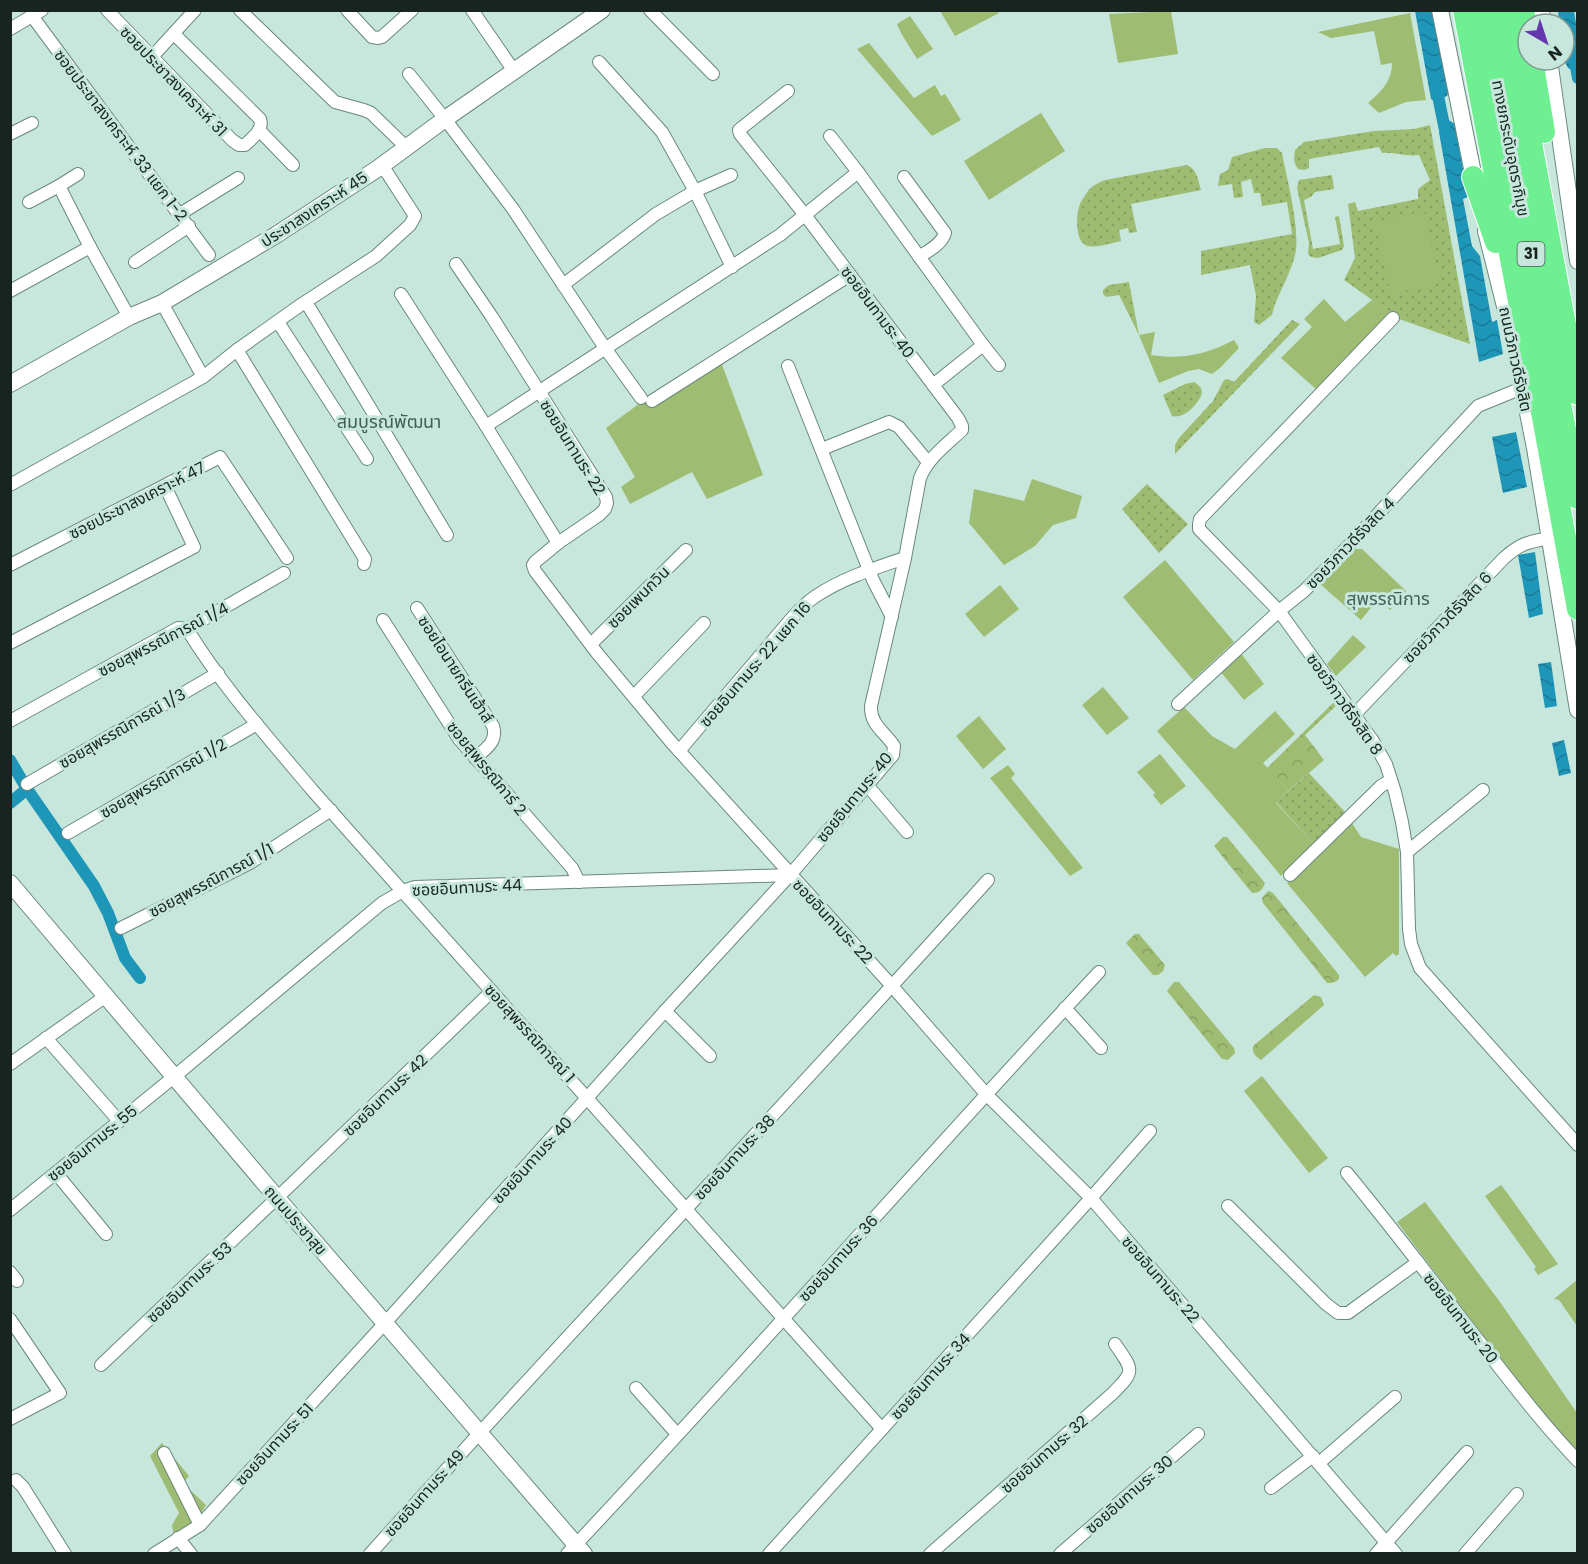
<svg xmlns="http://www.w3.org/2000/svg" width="1588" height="1564" viewBox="0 0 1588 1564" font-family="Poppins,'Noto Sans Thai',sans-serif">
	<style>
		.grass { fill: url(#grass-dots) }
		.forest { fill: url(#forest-crowns) }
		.garden { fill: #9ebc72 }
		.water { fill: url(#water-waves) }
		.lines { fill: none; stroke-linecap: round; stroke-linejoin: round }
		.canal { stroke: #1e96b8; stroke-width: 12 }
		.street-casing { stroke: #6a887f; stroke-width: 14 }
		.secondary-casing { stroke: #6a887f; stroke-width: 18 }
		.highway-casing { stroke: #fff; stroke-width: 24 }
		.street { stroke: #fff; stroke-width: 12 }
		.secondary { stroke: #fff; stroke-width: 16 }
		.highway { stroke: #6def92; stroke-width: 22 }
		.labels { text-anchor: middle; stroke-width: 6; stroke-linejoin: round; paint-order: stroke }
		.shield { fill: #c7e7dd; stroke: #4c5e59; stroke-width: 1.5 }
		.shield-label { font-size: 15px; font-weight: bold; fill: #172420 }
		.street-label { font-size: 16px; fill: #172420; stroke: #c7e7dd }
		.neighbourhood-label { font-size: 18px; fill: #425f56; stroke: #c7e7dd }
	</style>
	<defs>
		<pattern id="grass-dots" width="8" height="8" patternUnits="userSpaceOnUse" patternTransform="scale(1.5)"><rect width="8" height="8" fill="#9ebc72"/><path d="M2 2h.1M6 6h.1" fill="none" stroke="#87a162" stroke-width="1.8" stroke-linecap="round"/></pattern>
		<pattern id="forest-crowns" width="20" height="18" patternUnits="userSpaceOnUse" patternTransform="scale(1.5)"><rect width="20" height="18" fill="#9ebc72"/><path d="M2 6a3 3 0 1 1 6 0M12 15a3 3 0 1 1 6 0" fill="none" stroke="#87a162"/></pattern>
		<pattern id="water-waves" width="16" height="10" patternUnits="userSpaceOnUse" patternTransform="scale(1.5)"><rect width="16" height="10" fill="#1e96b8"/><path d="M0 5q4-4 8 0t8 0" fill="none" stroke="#197a95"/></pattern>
	</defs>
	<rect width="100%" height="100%" fill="#c7e7dd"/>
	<g class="grass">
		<path d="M1430,125L1470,344L1399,319L1344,280L1355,258L1348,204L1355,202L1358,211L1418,199V189L1430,180L1419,155C1407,157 1394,152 1382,153L1379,147L1309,159V168L1304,170L1298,169L1295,164L1294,158L1295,150L1304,142L1374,131L1414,129Z"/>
		<path d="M1265,148H1277L1282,153C1287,179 1301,232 1295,255C1291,272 1280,291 1274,307L1272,315L1259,325L1254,322L1256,296L1250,265L1201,275V251L1292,234L1287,202L1262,206L1260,193H1254L1251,179L1241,182L1243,197L1234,198L1232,184L1218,186L1220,174L1228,170L1232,157Z"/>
		<path d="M1187,165C1197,169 1198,180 1201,190L1131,204L1137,232L1129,233L1128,228L1119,230L1121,241C1112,243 1097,248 1088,246C1075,243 1076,217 1079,207C1080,203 1083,198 1086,194C1090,187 1097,183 1105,180Z"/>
		<polygon points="1332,175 1334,189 1315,192 1311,197 1304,200 1313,249 1340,244 1335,217 1339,216 1344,246 1342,250 1318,258 1311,257 1308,254 1309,243 1297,188 1299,180"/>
		<polygon points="1129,282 1139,335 1119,295 1106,297 1103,294 1103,290 1109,285"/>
		<polygon points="1292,320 1300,324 1175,454 1175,445 1179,438 1213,401 1224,380 1228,379 1234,382"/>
		<path d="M1195,382L1201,388C1202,392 1202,395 1200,398C1195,407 1183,419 1172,416L1163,395L1185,384Z"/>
		<polygon points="1147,484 1188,524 1159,553 1122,509"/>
		<polygon points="1309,773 1346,813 1314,844 1276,802"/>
	</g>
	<g class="forest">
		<polygon points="1335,701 1338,704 1305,735 1324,760 1288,791 1267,768"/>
		<path d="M1223,837H1227L1265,883C1262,890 1260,893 1252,893L1214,846Z"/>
		<path d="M1268,891L1273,893L1339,975V979C1335,983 1332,983 1327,983L1263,903L1262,898Z"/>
		<polygon points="1135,934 1139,934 1165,965 1163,971 1158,975 1153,975 1126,943"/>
		<polygon points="1174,982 1179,982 1234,1048 1235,1053 1228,1060 1222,1059 1167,991"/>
		<path d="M1314,995L1321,997L1324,1005L1261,1060C1255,1056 1252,1053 1253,1046Z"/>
	</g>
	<g class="garden">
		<polygon points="997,10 999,13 955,36 940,11"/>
		<polygon points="1171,11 1178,54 1118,63 1109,14"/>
		<path d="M1410,13L1426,100L1406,102L1379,113L1368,103C1381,92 1392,81 1392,63L1381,65L1374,31L1331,38L1318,32Z"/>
		<polygon points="910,16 933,49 917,59 901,33 897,24"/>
		<polygon points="869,43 914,98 935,85 941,96 945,94 961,120 932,136 857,49"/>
		<polygon points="1041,113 1065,151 989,200 964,161"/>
		<polygon points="1424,211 1441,283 1391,294 1375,223"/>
		<polygon points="1324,299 1345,322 1372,300 1393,314 1342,361 1317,390 1281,358 1312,327 1304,319"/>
		<path d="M1155,332L1151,355C1182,360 1207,354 1234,340L1239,348L1220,368L1212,374L1199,369L1188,371L1159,383L1139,335Z"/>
		<polygon points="721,362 763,475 707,499 692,472 630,504 621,487 635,477 606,428 647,398 652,406"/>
		<polygon points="1032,479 1082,496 1076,518 1053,525 1035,546 1004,565 969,523 974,489 1024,501"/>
		<polygon points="1353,549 1362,549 1406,591 1390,610 1378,599 1361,620 1320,584"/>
		<polygon points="1165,560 1234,642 1193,680 1123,597"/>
		<polygon points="1000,585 1019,609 984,637 965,614"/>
		<polygon points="1353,635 1366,647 1336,676 1327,664"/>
		<polygon points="1240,652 1264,684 1244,700 1220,671"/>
		<polygon points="1103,687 1129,718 1107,735 1082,705"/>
		<polygon points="1184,707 1212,736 1235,749 1275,711 1295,734 1263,763 1288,791 1276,803 1314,844 1281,876 1243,830 1157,731"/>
		<polygon points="979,716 1006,749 983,769 956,736"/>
		<polygon points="1160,754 1186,786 1161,805 1153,795 1155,793 1137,772"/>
		<polygon points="1008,765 1015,774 1011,778 1083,868 1070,876 990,778"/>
		<polygon points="1350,820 1361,837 1399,849 1399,954 1396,956 1393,953 1365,977 1287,883"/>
		<polygon points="1262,1076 1328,1158 1309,1173 1244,1091"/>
		<polygon points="1501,1185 1508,1194 1558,1264 1538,1275 1534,1269 1536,1267 1485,1196"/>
		<polygon points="1425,1202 1500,1302 1577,1413 1578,1452 1552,1427 1397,1222"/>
		<polygon points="1577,1280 1578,1281 1577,1326 1559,1300 1554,1299"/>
		<polygon points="162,1443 189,1476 183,1483 206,1505 194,1525 174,1537 172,1525 179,1513 150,1456"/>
	</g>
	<g class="water">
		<polygon points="1415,11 1434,11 1449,91 1447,96 1435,101 1431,99"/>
		<path d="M1558,11H1574L1577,29V67L1569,69C1560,58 1564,38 1564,24H1559Z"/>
		<polygon points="1447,119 1455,124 1468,197 1463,199 1472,246 1480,256 1492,322 1497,320 1503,354 1479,362 1439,132 1446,130"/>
		<polygon points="1516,432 1527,487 1503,493 1492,437"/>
		<polygon points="1535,552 1543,614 1529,618 1518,555"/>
		<polygon points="1551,662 1557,706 1545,708 1538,664"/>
		<polygon points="1564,740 1571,773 1559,776 1552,743"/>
	</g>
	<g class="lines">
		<g class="canal">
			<polyline points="1573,52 1578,78"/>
			<polyline points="1436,86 1448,145"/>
			<polyline points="10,760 27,789 10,803"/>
			<polyline points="27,789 94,886 108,913 125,958 140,978"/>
		</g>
		<g class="street-casing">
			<g id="street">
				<path d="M107,10L232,140L239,145H245C252,138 264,130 260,119L174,34"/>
				<polyline points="240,10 335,102 364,110 371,113 406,147"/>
				<polyline points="347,10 372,37 378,38 382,37 412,10"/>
				<polyline points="472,10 514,71"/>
				<polyline points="650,10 713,74"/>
				<polyline points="32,16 209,255"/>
				<polyline points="10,29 42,10"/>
				<polyline points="151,58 195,10"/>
				<polyline points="599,62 662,132 695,191 732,267"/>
				<polyline points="409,74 445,119 513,209 605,348 641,398"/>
				<polyline points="259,130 293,165"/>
				<polyline points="10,134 32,123"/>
				<polyline points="830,136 858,172 983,345 999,365"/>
				<polyline points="78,174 59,186 90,247"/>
				<path d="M904,177L945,233C942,244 928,251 919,257"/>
				<polyline points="29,202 59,186"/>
				<polyline points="180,214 238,178"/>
				<polyline points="135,262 189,226"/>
				<polyline points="456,264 492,317 606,497 607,503 605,509 599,515 558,543 535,562 533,565 535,571 597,653 671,742 892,986 986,1094 1091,1198 1396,1554"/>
				<polyline points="563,285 656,214 695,191 731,175"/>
				<polyline points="10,291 90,247 129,317"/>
				<polyline points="401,294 486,426 558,543"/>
				<polyline points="306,302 447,535"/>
				<polyline points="162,303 203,377"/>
				<polyline points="1393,318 1200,519 1199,524 1199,529 1279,611 1373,741 1386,764 1395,792 1402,822 1407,852 1409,929 1411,944 1420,968 1578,1145"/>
				<polyline points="278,322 367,459"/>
				<polyline points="237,350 365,559 364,564"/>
				<polyline points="788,366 873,580 892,617"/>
				<polyline points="933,385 983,345"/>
				<polyline points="652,401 850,275"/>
				<polyline points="486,426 780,235 858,172"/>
				<polyline points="822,449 889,422 899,427 928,462"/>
				<polyline points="10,485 203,377 237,350 302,304 376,256 410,225 415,216 382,165"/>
				<polyline points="10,565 220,457 287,558"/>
				<path d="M417,608L493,726C498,741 486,749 475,758"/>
				<polyline points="383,620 459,739 572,868 579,882"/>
				<path d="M187,629C222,686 270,740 313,791L882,1429"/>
				<polyline points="10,643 194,547 165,486"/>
				<polyline points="591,644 686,550"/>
				<polyline points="634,696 704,623"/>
				<polyline points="1178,704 1279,611 1304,591 1338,557 1478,406 1522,388"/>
				<path d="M1354,715L1504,558C1521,543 1528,542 1550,538"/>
				<polyline points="10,721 178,628 187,629 284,573"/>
				<path d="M679,751L792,618C799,610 807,602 816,596C843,578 875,568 905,558"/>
				<polyline points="27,784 218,673"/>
				<polyline points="867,785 907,832"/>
				<polyline points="68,833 257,724"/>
				<polyline points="1407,852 1483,790"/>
				<polyline points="1290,875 1381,786 1391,780"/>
				<polyline points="121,928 250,863 331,810"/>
				<polyline points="1065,1008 1101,1048"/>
				<polyline points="665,1011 710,1056"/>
				<polyline points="46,1038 119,1121"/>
				<polyline points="10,1064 106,996"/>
				<polyline points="56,1173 106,1234"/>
				<path d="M1347,1173C1387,1222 1426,1272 1464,1322C1501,1369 1536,1417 1578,1461"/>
				<polyline points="1228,1206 1326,1304 1338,1313 1348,1313 1418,1262"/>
				<polyline points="10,1210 175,1076 382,903 403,891 415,887 790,875"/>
				<polyline points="10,1272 17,1281"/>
				<polyline points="10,1319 60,1393 10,1419"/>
				<polyline points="101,1365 277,1198 492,991"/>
				<polyline points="636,1388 677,1434"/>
				<polyline points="164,1453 200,1525"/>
				<polyline points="1319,1463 1395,1397"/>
				<polyline points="16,1480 23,1487 65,1554"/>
				<polyline points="1271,1488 1313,1456"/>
				<polyline points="178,1538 191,1554"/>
				<path d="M154,1554L200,1525L385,1323L665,1011L790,875L893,755L894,746C885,732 870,725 871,706L905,558L920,478C928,458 946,445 962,430V426L958,418L805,215L740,134L739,130L788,91"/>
				<path d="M370,1554C573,1327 784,1107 988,880"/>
				<path d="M567,1554C747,1363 920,1164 1099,972"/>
				<polyline points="769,1554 1091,1198 1150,1131"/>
				<path d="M930,1554L1112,1394C1135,1371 1134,1371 1115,1344"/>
				<polyline points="1060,1554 1198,1434"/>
				<polyline points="1376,1554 1467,1452"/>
				<polyline points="1465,1554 1517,1494"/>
			</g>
		</g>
		<g class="secondary-casing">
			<g id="secondary">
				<polyline points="1440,10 1476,188"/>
				<polyline points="1541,10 1543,24"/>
				<polyline points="1549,60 1578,261"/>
				<polyline points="1486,231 1513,338 1535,448 1578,710"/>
				<polyline points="10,384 129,317 162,303 276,235 377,169 445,119 602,10"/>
				<polyline points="10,883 277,1198 584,1554"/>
			</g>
		</g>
		<g class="highway-casing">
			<g id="highway">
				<polyline points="1464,10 1522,317 1543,417 1578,609"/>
				<polyline points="1485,10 1578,498"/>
				<polyline points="1506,10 1578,394"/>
				<polyline points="1523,10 1528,39"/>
				<polyline points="1532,60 1544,132"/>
				<polyline points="1473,177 1496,242"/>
			</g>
		</g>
		<use href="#street" class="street"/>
		<use href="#secondary" class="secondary"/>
		<use href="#highway" class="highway"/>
	</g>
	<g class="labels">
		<rect class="shield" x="1517.5" y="242" width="27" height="24" rx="4.5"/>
		<g class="shield-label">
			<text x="1531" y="259">31</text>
		</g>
		<g class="street-label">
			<text transform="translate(174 81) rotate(46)" y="6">ซอยประชาสงเคราะห์ 31</text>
			<text transform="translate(121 135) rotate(53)" y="6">ซอยประชาสงเคราะห์ 33 แยก 1-2</text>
			<text transform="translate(1511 148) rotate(79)" y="6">ทางยกระดับอุตราภิมุข</text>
			<text transform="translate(314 209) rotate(-33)" y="6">ประชาสงเคราะห์ 45</text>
			<text transform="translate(878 312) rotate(53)" y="6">ซอยอินทามระ 40</text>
			<text transform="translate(1516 359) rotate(78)" y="6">ถนนวิภาวดีรังสิต</text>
			<text transform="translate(573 447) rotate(58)" y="6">ซอยอินทามระ 22</text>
			<text transform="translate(137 500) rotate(-27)" y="6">ซอยประชาสงเคราะห์ 47</text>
			<text transform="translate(1350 543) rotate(-46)" y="6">ซอยวิภาวดีรังสิต 4</text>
			<text transform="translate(638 597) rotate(-45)" y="6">ซอยเพนกวิน</text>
			<text transform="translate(1447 617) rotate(-46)" y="6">ซอยวิภาวดีรังสิต 6</text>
			<text transform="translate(163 639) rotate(-27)" y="6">ซอยสุพรรณิการณ์ 1/4</text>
			<text transform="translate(755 664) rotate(-49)" y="6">ซอยอินทามระ 22 แยก 16</text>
			<text transform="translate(456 669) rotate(57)" y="6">ซอยไอนายกรีนเฮ้าส์</text>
			<text transform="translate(1345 704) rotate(55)" y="6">ซอยวิภาวดีรังสิต 8</text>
			<text transform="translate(122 728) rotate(-30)" y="6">ซอยสุพรรณิการณ์ 1/3</text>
			<text transform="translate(487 768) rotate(51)" y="6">ซอยสุพรรณิการ์ 2</text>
			<text transform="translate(163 778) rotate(-30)" y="6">ซอยสุพรรณิการณ์ 1/2</text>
			<text transform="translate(854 797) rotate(-51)" y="6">ซอยอินทามระ 40</text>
			<text transform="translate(211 880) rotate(-28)" y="6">ซอยสุพรรณิการณ์ 1/1</text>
			<text transform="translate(467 887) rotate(-3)" y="6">ซอยอินทามระ 44</text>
			<text transform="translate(833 921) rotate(47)" y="6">ซอยอินทามระ 22</text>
			<text transform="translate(530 1033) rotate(48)" y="6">ซอยสุพรรณิการณ์ 1</text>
			<text transform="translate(385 1095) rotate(-44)" y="6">ซอยอินทามระ 42</text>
			<text transform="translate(92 1143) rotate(-39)" y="6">ซอยอินทามระ 55</text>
			<text transform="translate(734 1157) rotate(-47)" y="6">ซอยอินทามระ 38</text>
			<text transform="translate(532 1160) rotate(-48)" y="6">ซอยอินทามระ 40</text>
			<text transform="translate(296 1220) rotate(49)" y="6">ถนนประชาสุข</text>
			<text transform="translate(838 1258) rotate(-48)" y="6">ซอยอินทามระ 36</text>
			<text transform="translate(1161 1279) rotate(49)" y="6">ซอยอินทามระ 22</text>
			<text transform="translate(189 1282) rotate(-43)" y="6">ซอยอินทามระ 53</text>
			<text transform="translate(1461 1318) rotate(52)" y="6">ซอยอินทามระ 20</text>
			<text transform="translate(930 1376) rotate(-48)" y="6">ซอยอินทามระ 34</text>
			<text transform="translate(274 1444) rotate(-47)" y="6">ซอยอินทามระ 51</text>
			<text transform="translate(1044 1454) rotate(-41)" y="6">ซอยอินทามระ 32</text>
			<text transform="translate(424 1493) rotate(-48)" y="6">ซอยอินทามระ 49</text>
			<text transform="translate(1129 1494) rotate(-41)" y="6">ซอยอินทามระ 30</text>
		</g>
		<g class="neighbourhood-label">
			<text x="389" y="428">สมบูรณ์พัฒนา</text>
			<text x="1388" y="605">สุพรรณิการ</text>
		</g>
	</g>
	<rect width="1588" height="1564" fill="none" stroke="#172420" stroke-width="24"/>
	<g transform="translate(1546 42) rotate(141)"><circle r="28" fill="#c7e7dd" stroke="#819991" stroke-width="1.5"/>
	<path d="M0-4.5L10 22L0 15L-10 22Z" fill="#6437af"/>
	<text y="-9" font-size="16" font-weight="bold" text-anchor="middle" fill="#172420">N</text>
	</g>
</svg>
